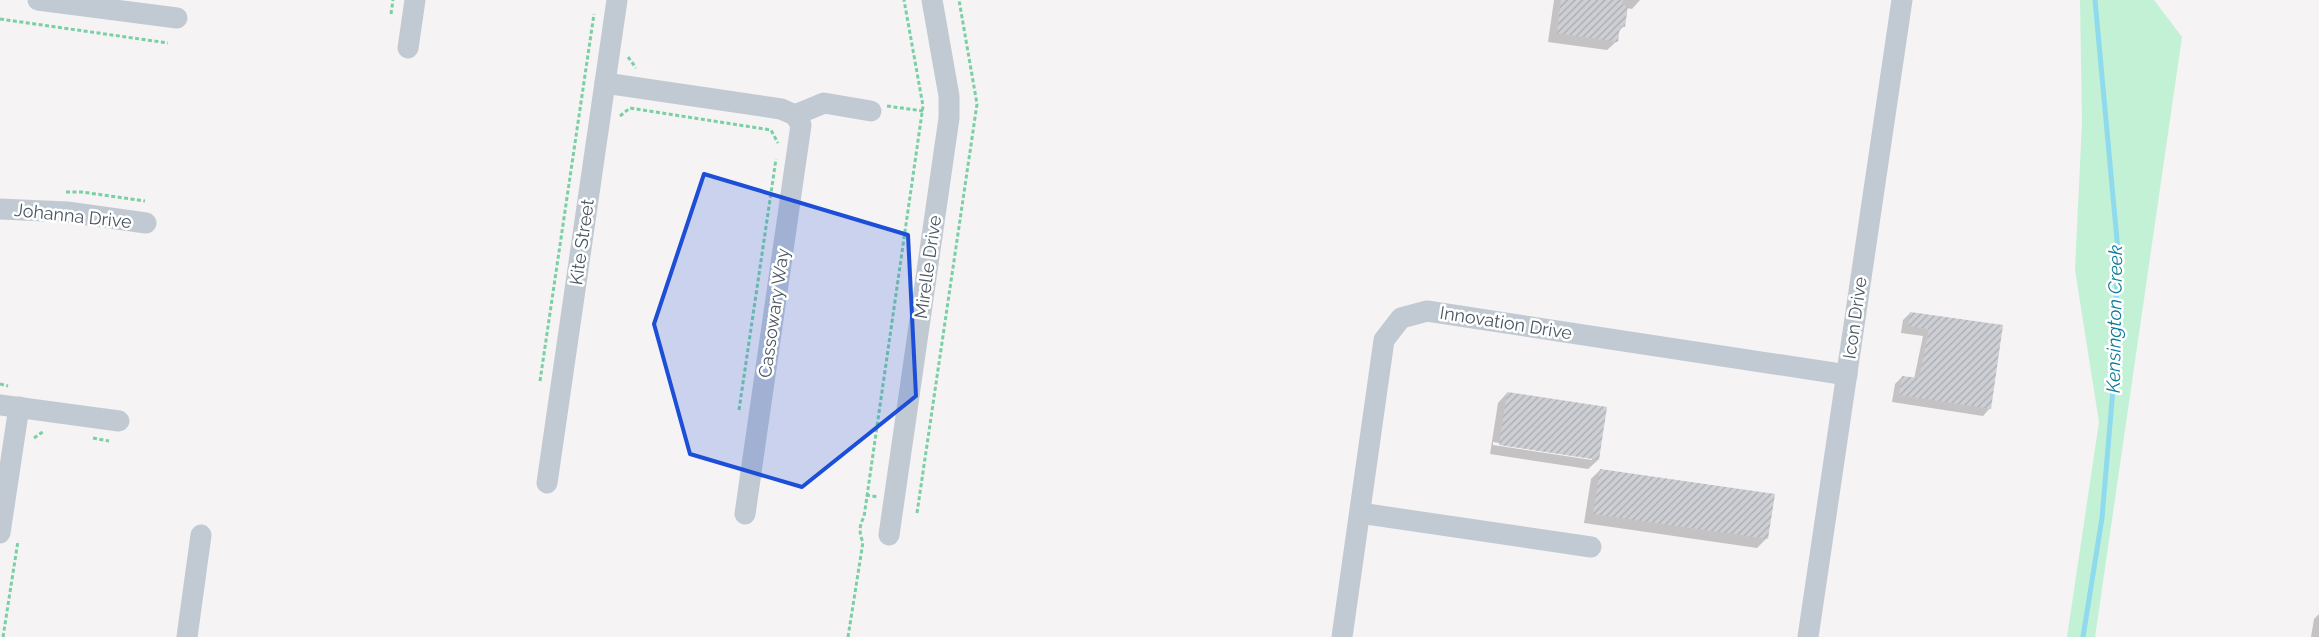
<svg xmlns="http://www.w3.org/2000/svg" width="2319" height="637" viewBox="0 0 2319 637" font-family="Raleway,sans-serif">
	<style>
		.green { fill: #c3f1d5 }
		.shadow { fill: #0003; fill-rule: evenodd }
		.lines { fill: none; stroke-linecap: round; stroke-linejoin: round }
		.stream { stroke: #90daee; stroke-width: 5 }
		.building { fill: url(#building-hatch) }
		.path { stroke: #7ad0a6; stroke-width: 3; stroke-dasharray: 4 2.5; stroke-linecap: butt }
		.minor { stroke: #c1cad2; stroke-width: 21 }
		.marked { fill: #1d4ed8; fill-opacity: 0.2; stroke: #1d4ed8; stroke-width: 4; stroke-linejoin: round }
		.labels { text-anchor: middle; stroke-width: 5; stroke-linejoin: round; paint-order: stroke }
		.street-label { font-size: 18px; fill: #4a5661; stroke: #fff }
		.water-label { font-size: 19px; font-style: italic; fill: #0c7c9b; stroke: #fff }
	</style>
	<defs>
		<pattern id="building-hatch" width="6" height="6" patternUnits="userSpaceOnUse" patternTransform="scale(1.25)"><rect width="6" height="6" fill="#cdcfd5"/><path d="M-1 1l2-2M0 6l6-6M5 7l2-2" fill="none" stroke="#a8abb0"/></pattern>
	</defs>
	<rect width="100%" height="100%" fill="#f5f3f3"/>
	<polygon class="green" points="2080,0 2154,0 2182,37 2095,637 2067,637 2099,422 2075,270 2082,123"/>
	<g class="shadow">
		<polygon points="1554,0 1640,0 1632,9 1626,8 1624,26 1618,32 1617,41 1607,50 1548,42"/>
		<polygon points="1910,313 2001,326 1990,408 1983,416 1892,402 1895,384 1902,377 1914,379 1923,336 1901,333 1903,320"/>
		<path d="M1507,393L1598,460L1588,469L1490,454L1498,403ZM1493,442L1592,458V460L1493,445Z"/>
		<polygon points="1600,470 1767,538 1757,548 1584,523 1591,479"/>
		<polygon points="2319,614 2319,637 2311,637 2314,619"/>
	</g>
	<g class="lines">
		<polyline class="stream" points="2083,637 2102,518 2113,389 2118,251 2095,0"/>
	</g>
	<g class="building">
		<polygon points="1561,0 1623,0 1622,5 1628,6 1625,27 1620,26 1618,42 1557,33"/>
		<polygon points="1910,312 2003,325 1991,409 1899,395 1902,376 1919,378 1929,329 1908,326"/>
		<polygon points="1507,392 1607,407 1599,460 1499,445"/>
		<polygon points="1600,469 1775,494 1768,539 1593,514"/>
	</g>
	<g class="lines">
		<g class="path">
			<polyline points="391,14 393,0"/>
			<polyline points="0,19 168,43"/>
			<polyline points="628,57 636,68"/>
			<polyline points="887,106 923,111"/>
			<polyline points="620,116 630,108 771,130 778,143"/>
			<polyline points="66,192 82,192 145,201"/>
			<polyline points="540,381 594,14"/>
			<polyline points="0,384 8,386"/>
			<polyline points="739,410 776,159"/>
			<polyline points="34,438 44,431"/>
			<polyline points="93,438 109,441"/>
			<polyline points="866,495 878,497"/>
			<polyline points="917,513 977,104 959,0"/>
			<polyline points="3,637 18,541"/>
			<path d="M848,637L863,542C859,534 859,525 864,517L923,106L904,0"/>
		</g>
		<g class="minor">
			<polyline points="38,0 177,18"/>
			<polyline points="408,48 415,0"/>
			<polyline points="605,83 781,109 795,115 801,125 745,514"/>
			<polyline points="795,115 824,103 871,111"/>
			<polyline points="0,209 67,212 146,223"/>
			<polyline points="0,405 119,421"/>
			<polyline points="547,483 617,0"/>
			<polyline points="1360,513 1591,547"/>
			<polyline points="0,533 19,407"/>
			<polyline points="889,535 949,118 949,96 932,0"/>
			<polyline points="187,637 201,535"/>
			<polyline points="1342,637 1384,340 1401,318 1427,311 1847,375"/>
			<polyline points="1808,637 1902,0"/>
		</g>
	</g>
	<path class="marked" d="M704,174L908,235L916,396L802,487L690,454L654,324Z"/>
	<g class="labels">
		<g class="street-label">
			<text transform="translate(73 216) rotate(6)" y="6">Johanna Drive</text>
			<text transform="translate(582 242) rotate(-82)" y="6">Kite Street</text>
			<text transform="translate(928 267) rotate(-82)" y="6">Mirelle Drive</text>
			<text transform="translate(774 313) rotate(-82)" y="6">Cassowary Way</text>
			<text transform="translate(1855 318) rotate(-82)" y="6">Icon Drive</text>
			<text transform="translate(1506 323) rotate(9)" y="6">Innovation Drive</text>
		</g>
		<g class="water-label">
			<text transform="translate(2114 319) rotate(-89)" y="7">Kensington Creek</text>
		</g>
	</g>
</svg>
